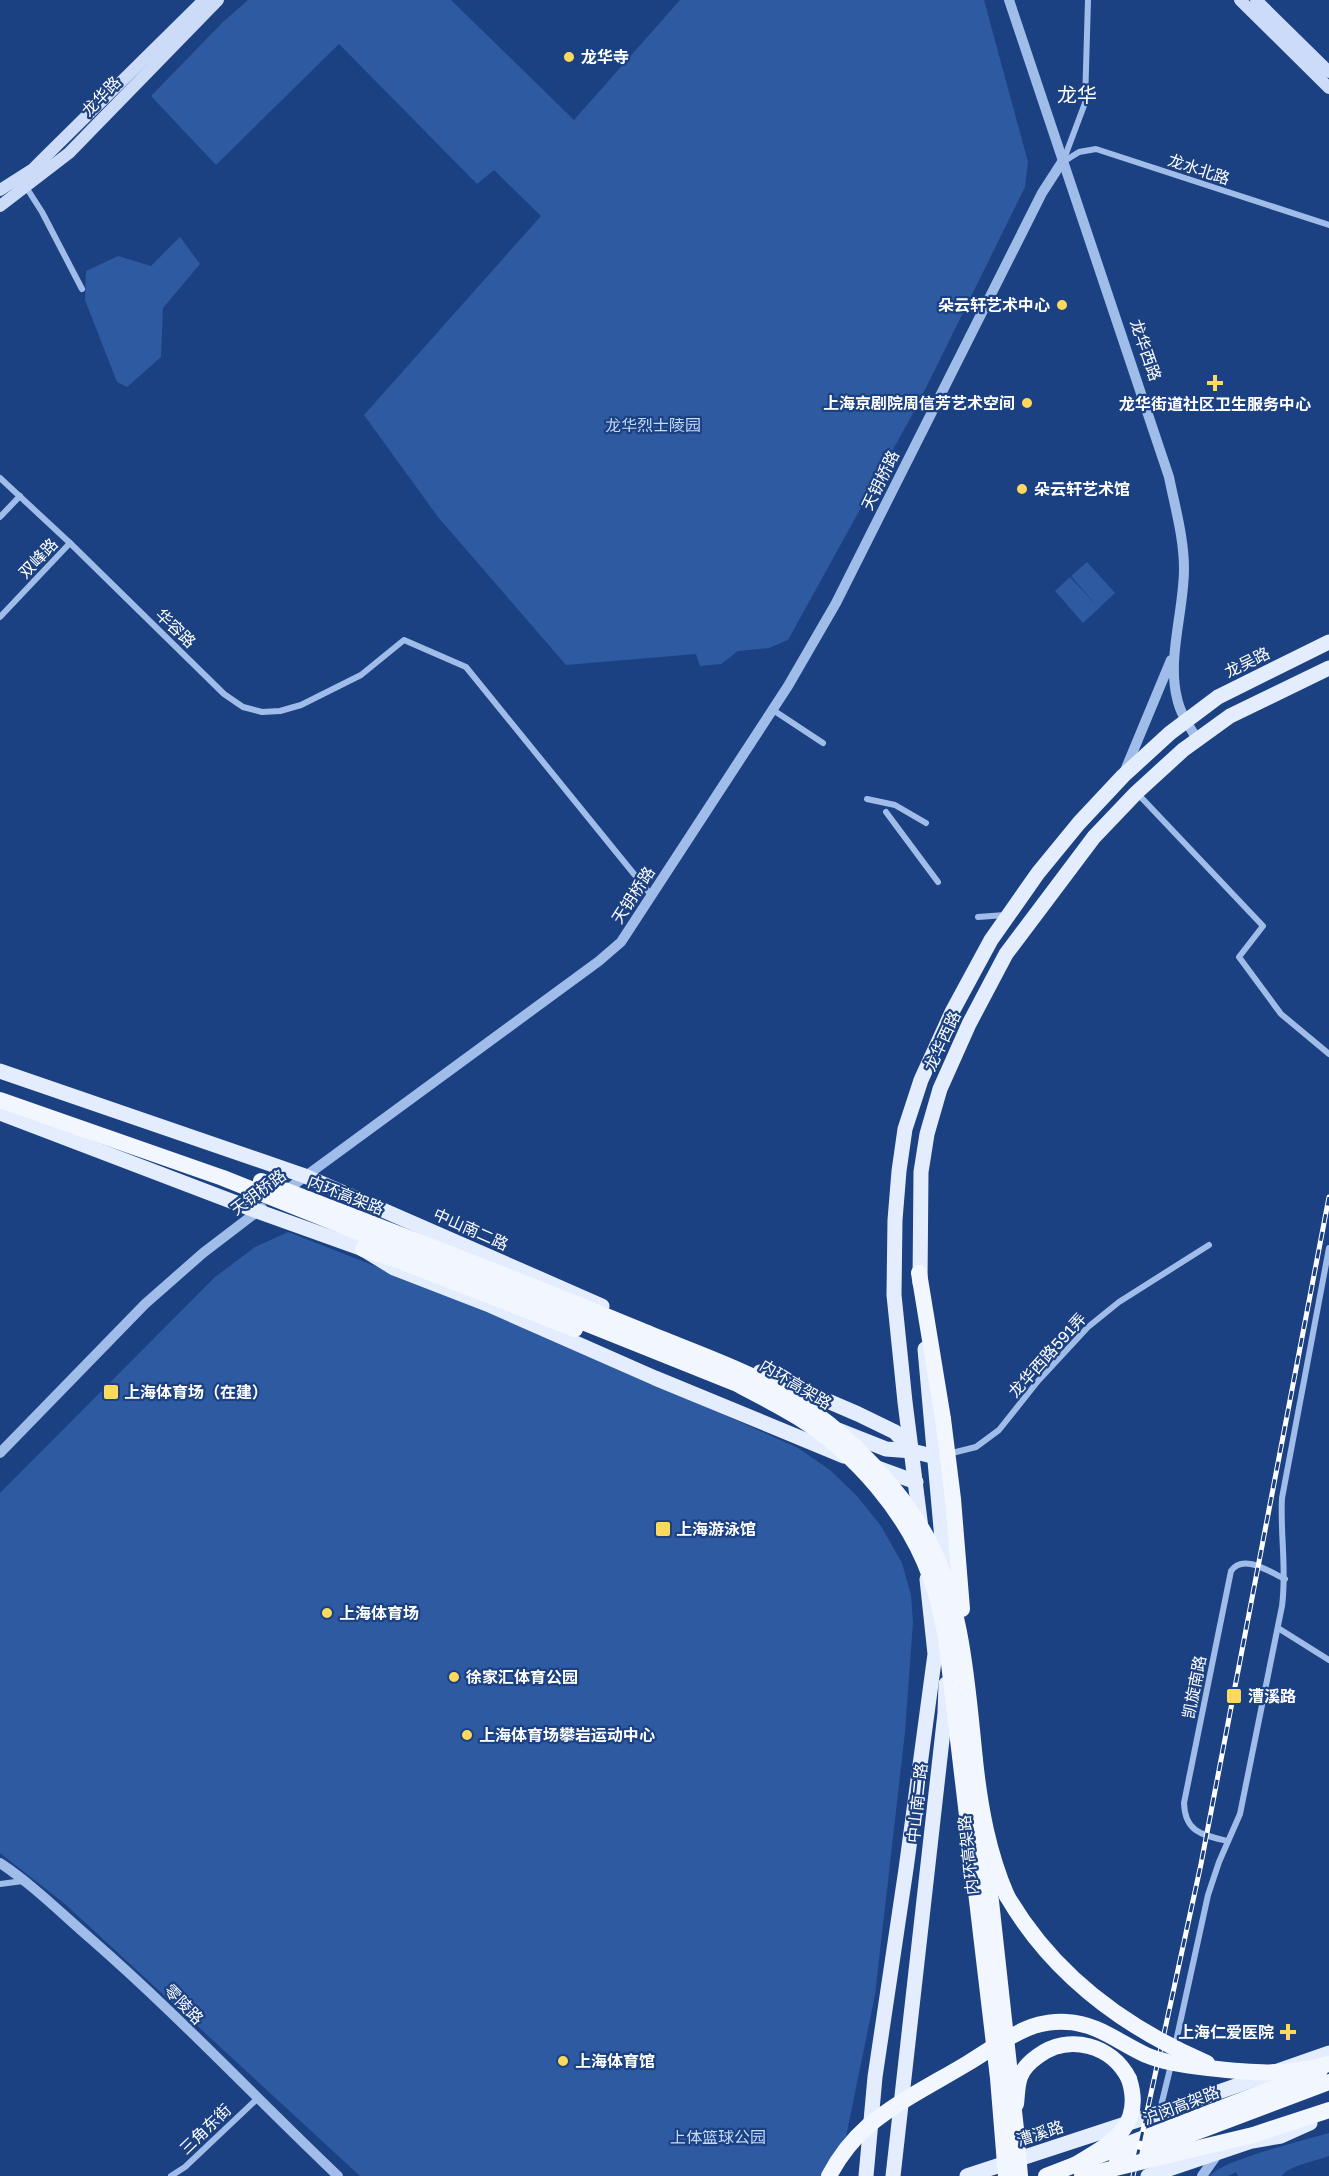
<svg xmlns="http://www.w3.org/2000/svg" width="1329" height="2176" viewBox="0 0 1329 2176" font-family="'Golos Text','Noto Sans SC',sans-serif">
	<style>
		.green { fill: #2e5aa1 }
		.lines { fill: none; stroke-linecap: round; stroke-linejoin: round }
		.minor { stroke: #a0bdea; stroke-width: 6 }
		.tertiary { stroke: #a0bdea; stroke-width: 10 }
		.secondary { stroke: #ccdcf8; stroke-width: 12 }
		.primary { stroke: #e4edfe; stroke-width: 15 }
		.trunk { stroke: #f2f6fe; stroke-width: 16 }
		.rail-casing { stroke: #fff; stroke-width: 5 }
		.rail { stroke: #1b4182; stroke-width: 3; stroke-dasharray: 9; stroke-linecap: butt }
		.trunk-bridge { stroke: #f2f6fe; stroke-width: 16 }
		.poi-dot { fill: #fcd85d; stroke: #1b4182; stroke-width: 2 }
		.labels { text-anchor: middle; stroke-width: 4.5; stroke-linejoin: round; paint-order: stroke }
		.poi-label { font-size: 16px; font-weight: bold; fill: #fff; stroke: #1b4182; text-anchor: start }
		.street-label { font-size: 16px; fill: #fff; stroke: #1b4182 }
		.park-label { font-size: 16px; fill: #c5d9f8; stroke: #1b4182 }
		.quarter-label { font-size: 20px; fill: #fff; stroke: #1b4182 }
	</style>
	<rect width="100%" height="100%" fill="#1b4182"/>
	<g class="green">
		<polygon points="248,0 451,0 574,120 680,0 984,0 1028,162 1025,187 917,406 788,640 769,648 738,651 721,664 700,666 696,654 566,665 438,517 364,415 541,216 494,170 477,184 339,44 216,165 151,96 223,22"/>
		<polygon points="180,237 200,264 163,308 161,357 127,387 117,382 85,300 86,271 118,256 151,266"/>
		<polygon points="1087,562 1115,593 1083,623 1055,591 1070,577 1097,606 1071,576"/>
		<polygon points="288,1232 521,1323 798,1448 830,1470 857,1496 881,1526 902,1563 911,1595 913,1622 905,1732 875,1995 838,2176 360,2176 65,1904 0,1853 0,1493 215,1277 255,1247"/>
		<path d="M1329,2133V2156C1316,2161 1288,2166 1282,2176H1238L1236,2172L1228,2176H1210C1222,2160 1305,2140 1329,2133Z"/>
	</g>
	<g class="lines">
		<g class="minor">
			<polyline points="1064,159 1085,103 1088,0"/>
			<polyline points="1063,162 1079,152 1096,149 1329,225"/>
			<polyline points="26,187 42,212 82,289"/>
			<polyline points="0,478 70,543 224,694 243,707 262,712 280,711 301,705 361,675 404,640 466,667 651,895"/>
			<polyline points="0,517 20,496"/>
			<polyline points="0,617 70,543"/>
			<polyline points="773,710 823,743"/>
			<polyline points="1137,793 1263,926 1239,957 1281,1014 1329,1054"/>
			<polyline points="867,799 895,805 926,823"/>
			<polyline points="886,812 938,882"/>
			<polyline points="978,917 1005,915"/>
			<polyline points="948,1454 976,1447 999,1430 1038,1381 1088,1327 1119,1302 1209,1245"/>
			<polyline points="1278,1628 1329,1660"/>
			<path d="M1228,1841C1203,1835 1185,1833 1184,1803L1231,1571C1243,1553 1270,1572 1285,1579"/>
			<polyline points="0,1884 23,1881"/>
			<path d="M1175,2046L1208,1895L1219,1862L1240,1814L1282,1606C1287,1570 1280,1534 1282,1498L1329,1248"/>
			<polyline points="1160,2110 1171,2065"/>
			<polyline points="171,2176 185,2167 257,2099"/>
		</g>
		<g class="tertiary">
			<path d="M1009,0L1169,477C1175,507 1184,538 1184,569C1184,610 1167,658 1177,698C1180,713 1189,726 1197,739"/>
			<polyline points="1124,773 1171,660"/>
			<polyline points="284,1192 599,961 621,942 788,686 836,603 1042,193 1062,162"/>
			<polyline points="0,1453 145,1304 203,1253 262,1208"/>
			<path d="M0,1863C33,1885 61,1913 91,1939C177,2014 255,2097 338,2176"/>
			<polyline points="1202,2176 1219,2152"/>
		</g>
		<g class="secondary">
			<polyline points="1240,0 1329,88"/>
			<polyline points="1256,0 1329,72"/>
			<polyline points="0,190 33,169 46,156 204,0"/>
			<polyline points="0,206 69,153 218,0"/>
		</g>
		<g class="primary">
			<polyline points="0,1071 305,1176 602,1306"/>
			<polyline points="0,1113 257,1211 363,1249 394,1268 487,1304 655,1378 844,1456"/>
			<polyline points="920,1283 921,1172 927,1134 940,1089 969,1024 1006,954 1094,837 1136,793 1183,750 1230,716 1329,668"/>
			<polyline points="925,1349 945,1573"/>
			<polyline points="760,1372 858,1414 895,1432 912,1451"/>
			<polyline points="838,1430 886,1449 912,1451 936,1457"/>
			<polyline points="872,1466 916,1482"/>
			<polyline points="921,1528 905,1402 894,1295 895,1220 899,1171 905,1129 921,1080 952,1012 991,940 1038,873 1079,823 1123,776 1170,733 1218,697 1329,642"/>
			<polyline points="866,2176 875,2077 906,1869 935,1654 927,1579"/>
			<polyline points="893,2176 945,1713 946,1684"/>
			<polyline points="967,2176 1159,2113 1329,2053"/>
			<polyline points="1148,2176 1252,2141 1281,2136 1310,2123"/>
		</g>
		<g class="trunk">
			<polyline points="363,1249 400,1261 575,1329"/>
			<polyline points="919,1273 943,1419"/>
			<path d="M975,1760C980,1807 988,1852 1007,1896"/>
			<path d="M1016,2104C1017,2096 1017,2085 1020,2077C1023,2068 1031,2061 1038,2056C1069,2033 1112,2045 1129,2079"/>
			<polyline points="1117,2162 1329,2082"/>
			<polyline points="1046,2176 1320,2070"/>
		</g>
		<g class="rail-casing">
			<polyline id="rail" points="1133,2176 1201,1864 1329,1197"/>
		</g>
		<use href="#rail" class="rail"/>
		<g class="trunk-bridge">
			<path d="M0,1100L223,1178L735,1383C756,1394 778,1405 799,1418C856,1454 907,1513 930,1576C938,1596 942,1617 946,1638L998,2078L1006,2176"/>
			<path d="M261,1181C388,1230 515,1278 640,1330C697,1354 761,1374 812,1411C856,1443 899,1488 926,1536C963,1604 967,1683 975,1760"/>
			<polyline points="943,1419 953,1499 962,1609"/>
			<polyline points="981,1810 1016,2129 1020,2176"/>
			<path d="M1007,1896C1053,1975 1123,2027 1207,2063"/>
			<path d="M1073,2166C1108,2145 1145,2128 1129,2079"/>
			<path d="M829,2176C839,2157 852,2140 868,2126C898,2101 935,2083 968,2063C988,2051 1009,2035 1031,2027C1041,2023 1056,2021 1067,2022C1096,2023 1120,2043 1146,2055C1165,2063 1187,2066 1208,2068C1253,2073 1284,2076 1329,2064"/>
			<polyline points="1082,2176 1253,2135 1329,2110"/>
		</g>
	</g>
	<g class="poi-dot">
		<circle cx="569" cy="57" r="6"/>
		<circle cx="1062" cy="305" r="6"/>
		<path d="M1212 374h6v6h6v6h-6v6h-6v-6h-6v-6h6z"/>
		<circle cx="1027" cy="403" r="6"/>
		<circle cx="1022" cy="489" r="6"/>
		<rect x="103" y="1384" width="16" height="16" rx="3"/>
		<rect x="655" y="1521" width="16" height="16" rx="3"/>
		<circle cx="327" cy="1613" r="6"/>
		<circle cx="454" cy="1677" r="6"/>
		<rect x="1226" y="1688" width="16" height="16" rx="3"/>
		<circle cx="467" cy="1735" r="6"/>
		<path d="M1285 2023h6v6h6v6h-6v6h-6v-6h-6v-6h6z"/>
		<circle cx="563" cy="2061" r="6"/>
	</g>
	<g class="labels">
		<g class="poi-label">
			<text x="581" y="63">龙华寺</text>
			<text x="1050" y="311" text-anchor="end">朵云轩艺术中心</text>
			<text x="1015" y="409" text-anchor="end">上海京剧院周信芳艺术空间</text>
			<text x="1215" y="410" text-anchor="middle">龙华街道社区卫生服务中心</text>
			<text x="1034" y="495">朵云轩艺术馆</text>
			<text x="124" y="1398">上海体育场（在建）</text>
			<text x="676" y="1535">上海游泳馆</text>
			<text x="339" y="1619">上海体育场</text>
			<text x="466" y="1683">徐家汇体育公园</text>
			<text x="1248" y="1702">漕溪路</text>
			<text x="479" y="1741">上海体育场攀岩运动中心</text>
			<text x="1274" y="2038" text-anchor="end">上海仁爱医院</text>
			<text x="575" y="2067">上海体育馆</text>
		</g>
		<g class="street-label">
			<text transform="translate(101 96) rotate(-46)" y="6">龙华路</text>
			<text transform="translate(1199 169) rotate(18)" y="6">龙水北路</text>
			<text transform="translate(1146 350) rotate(71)" y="6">龙华西路</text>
			<text transform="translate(880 480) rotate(-64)" y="6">天钥桥路</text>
			<text transform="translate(38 558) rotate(-46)" y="6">双峰路</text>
			<text transform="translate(176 628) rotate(44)" y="6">华容路</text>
			<text transform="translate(1247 662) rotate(-26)" y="6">龙吴路</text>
			<text transform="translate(633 895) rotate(-57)" y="6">天钥桥路</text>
			<text transform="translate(942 1041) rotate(-65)" y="6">龙华西路</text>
			<text transform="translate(258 1192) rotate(-37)" y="6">天钥桥路</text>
			<text transform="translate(346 1195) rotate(21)" y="6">内环高架路</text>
			<text transform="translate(471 1229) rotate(24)" y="6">中山南二路</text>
			<text transform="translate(1047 1355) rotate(-48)" y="6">龙华西路591弄</text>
			<text transform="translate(796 1384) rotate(31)" y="6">内环高架路</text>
			<text transform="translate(1194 1687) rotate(-79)" y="6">凯旋南路</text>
			<text transform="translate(917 1803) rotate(-84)" y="6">中山南二路</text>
			<text transform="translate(968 1855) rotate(-96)" y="6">内环高架路</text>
			<text transform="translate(184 2004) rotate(46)" y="6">零陵路</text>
			<text transform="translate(1181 2105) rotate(-21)" y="6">沪闵高架路</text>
			<text transform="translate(205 2129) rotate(-44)" y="6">三角东街</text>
			<text transform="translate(1040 2133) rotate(-18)" y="6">漕溪路</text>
		</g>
		<g class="park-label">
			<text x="653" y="431">龙华烈士陵园</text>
			<text x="718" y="2143">上体篮球公园</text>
		</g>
		<g class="quarter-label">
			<text x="1077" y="102">龙华</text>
		</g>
	</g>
</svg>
